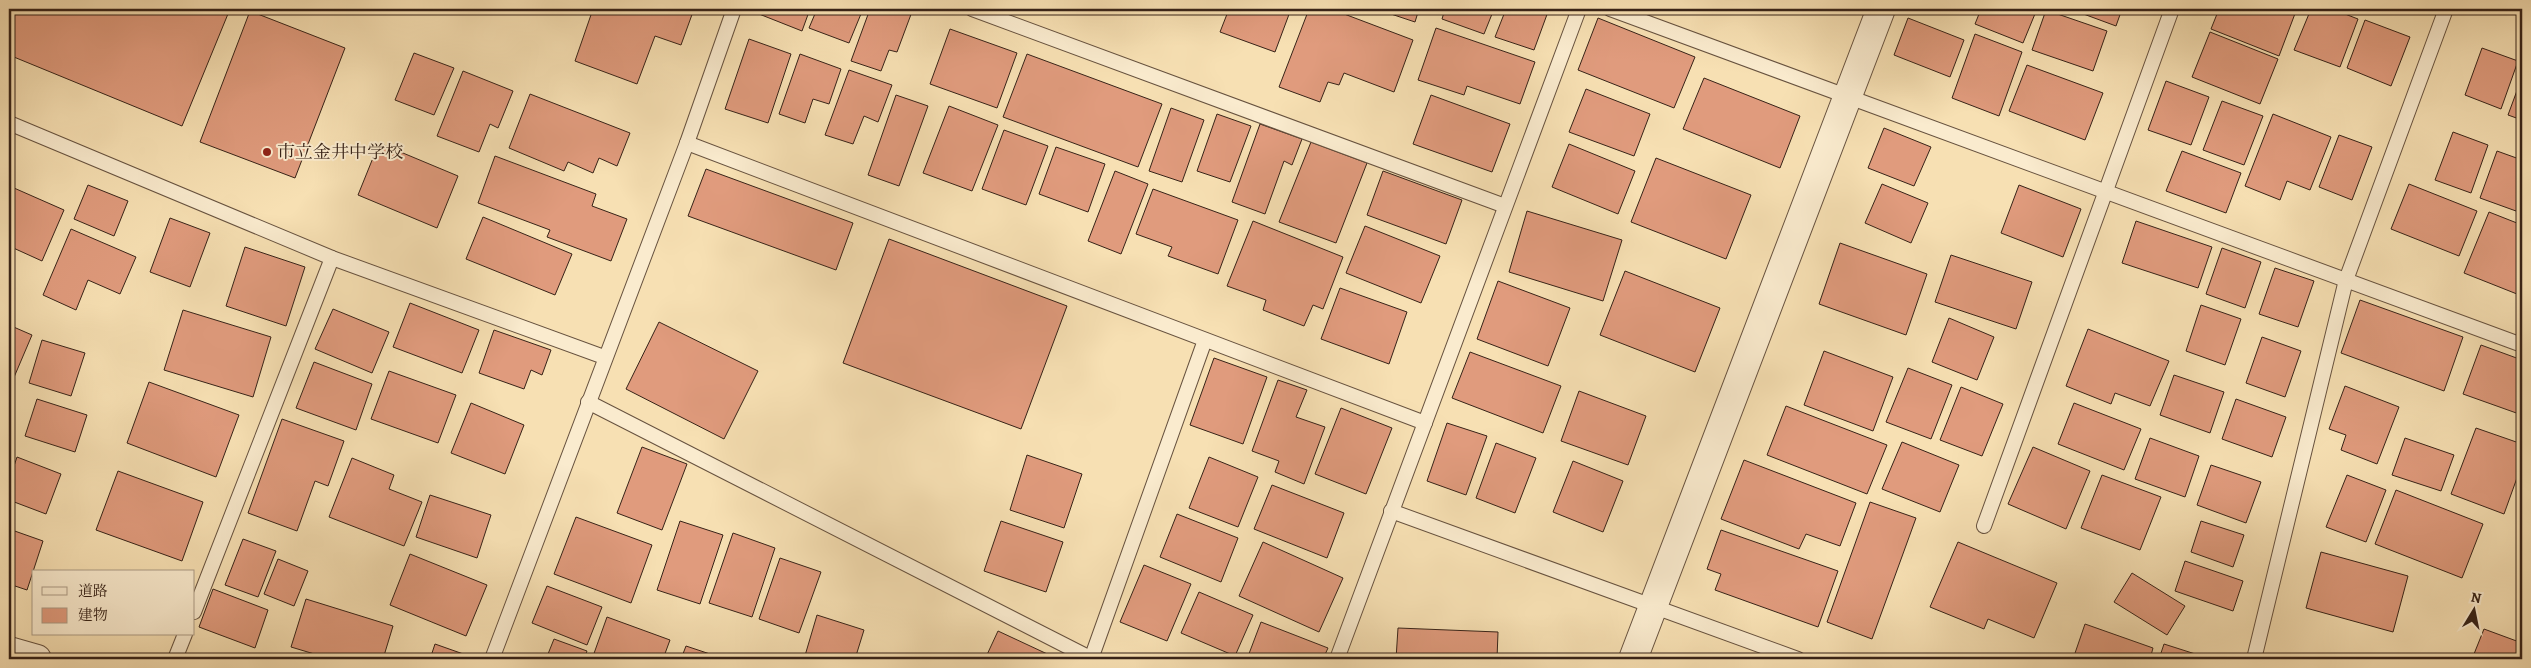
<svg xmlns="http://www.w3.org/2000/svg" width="2531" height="668" viewBox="0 0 2531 668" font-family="Alegreya,'Noto Serif JP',serif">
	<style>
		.building { fill: #e09b7d; stroke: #372318 }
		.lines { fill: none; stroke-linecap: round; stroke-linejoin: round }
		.service-casing { stroke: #67523f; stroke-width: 16 }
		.minor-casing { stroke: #67523f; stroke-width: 30 }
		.tertiary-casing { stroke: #67523f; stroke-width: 30 }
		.service { stroke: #faebce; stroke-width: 14 }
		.minor { stroke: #faebce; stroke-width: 28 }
		.tertiary { stroke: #faebce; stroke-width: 28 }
		.poi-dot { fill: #8f2418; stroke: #faebce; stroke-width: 2 }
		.labels { text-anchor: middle; stroke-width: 4; stroke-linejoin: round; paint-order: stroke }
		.poi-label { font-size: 18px; fill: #372318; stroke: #faebce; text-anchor: start }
	</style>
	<rect width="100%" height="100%" fill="#f7e0b3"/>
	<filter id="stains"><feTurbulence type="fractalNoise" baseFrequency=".004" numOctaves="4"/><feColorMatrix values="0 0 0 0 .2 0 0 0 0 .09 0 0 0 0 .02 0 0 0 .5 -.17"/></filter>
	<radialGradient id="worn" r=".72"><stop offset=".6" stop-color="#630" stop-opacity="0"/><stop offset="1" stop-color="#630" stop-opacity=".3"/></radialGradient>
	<g class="building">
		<polygon points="9,9 230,9 182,126 9,55"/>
		<polygon points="593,9 694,9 681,45 655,36 637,84 575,61"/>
		<polygon points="755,9 810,9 802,31 754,12"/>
		<polygon points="817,9 863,9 849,43 809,28"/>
		<polygon points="870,9 913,9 897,52 889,50 881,71 851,61"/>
		<polygon points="1229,9 1291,9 1275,52 1220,32"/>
		<polygon points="1309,9 1331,9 1413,40 1394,92 1344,73 1339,85 1328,82 1320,102 1279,87"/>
		<polygon points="1376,9 1419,9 1415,22"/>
		<polygon points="1445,9 1494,9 1484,34 1442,19"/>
		<polygon points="1506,9 1549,9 1534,50 1495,37"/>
		<polygon points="1981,9 2037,9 2023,43 1975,24"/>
		<polygon points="2070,9 2122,9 2116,26"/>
		<polygon points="2219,9 2290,9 2296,11 2279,56 2211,29"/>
		<polygon points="2311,9 2332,9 2358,19 2340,67 2294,50"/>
		<polygon points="2046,10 2107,31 2093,71 2032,50"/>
		<polygon points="250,11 345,48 295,178 200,142"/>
		<polygon points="1598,18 1695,57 1674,108 1578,70"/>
		<polygon points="1908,18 1964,40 1950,77 1894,55"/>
		<polygon points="2365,20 2410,37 2391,86 2347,68"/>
		<polygon points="1436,28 1535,62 1520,104 1467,86 1464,95 1418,80"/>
		<polygon points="950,29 1017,53 997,108 930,84"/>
		<polygon points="2210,32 2278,59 2260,104 2192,77"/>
		<polygon points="1975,34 2022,52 1999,116 1952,98"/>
		<polygon points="749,39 791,54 768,123 725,109"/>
		<polygon points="2482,48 2518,61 2501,109 2465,95"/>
		<polygon points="414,53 454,68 434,115 395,100"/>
		<polygon points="800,54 841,69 829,104 813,99 805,123 779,114"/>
		<polygon points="1027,54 1162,104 1138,167 1003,117"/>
		<polygon points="2027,65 2103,93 2085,140 2009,111"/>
		<polygon points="849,70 892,85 878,122 864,116 853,144 825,135"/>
		<polygon points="463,71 513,91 498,128 490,124 479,152 437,136"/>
		<polygon points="2522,77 2522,120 2508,115"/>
		<polygon points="1704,78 1800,116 1780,168 1683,129"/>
		<polygon points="2166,81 2209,97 2191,145 2148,130"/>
		<polygon points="1586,89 1650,114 1634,156 1569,132"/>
		<polygon points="530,94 630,133 617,166 599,158 593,173 568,162 564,171 509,148"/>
		<polygon points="896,95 928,106 899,186 868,175"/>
		<polygon points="1431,95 1510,124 1492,172 1413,144"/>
		<polygon points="2222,101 2263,116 2244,165 2203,150"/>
		<polygon points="949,106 998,125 972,191 923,173"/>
		<polygon points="1171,108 1204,120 1182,182 1149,171"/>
		<polygon points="1217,114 1251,126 1230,182 1197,171"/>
		<polygon points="2273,114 2331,137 2310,190 2287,181 2280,200 2245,186"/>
		<polygon points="1260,124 1302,139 1292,165 1284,161 1265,214 1232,202"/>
		<polygon points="1884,128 1931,147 1914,186 1868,168"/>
		<polygon points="1004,130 1048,146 1026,205 982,189"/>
		<polygon points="2453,132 2488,145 2471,193 2435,180"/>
		<polygon points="2339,135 2372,147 2352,200 2319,187"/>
		<polygon points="1311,142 1367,163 1336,243 1279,222"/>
		<polygon points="379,143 458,176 437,228 358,195"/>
		<polygon points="1569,144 1635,171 1618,214 1552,187"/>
		<polygon points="1056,147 1105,164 1088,212 1039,194"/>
		<polygon points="2182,151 2241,173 2226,213 2166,191"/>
		<polygon points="2497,151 2522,160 2522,193 2516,211 2480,198"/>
		<polygon points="495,156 596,194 592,206 627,219 611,261 547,237 550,230 478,203"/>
		<polygon points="1656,158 1751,195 1726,259 1631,222"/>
		<polygon points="706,169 853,223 836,270 688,216"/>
		<polygon points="1115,171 1148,184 1121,254 1088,241"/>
		<polygon points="1383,171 1462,200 1446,244 1367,215"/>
		<polygon points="1882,184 1928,203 1911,243 1865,223"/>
		<polygon points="2409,184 2477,211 2459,256 2391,229"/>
		<polygon points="88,185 128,201 114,236 74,219"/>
		<polygon points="2019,185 2081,209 2063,257 2001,233"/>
		<polygon points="14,188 64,210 42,261 9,246 9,200"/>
		<polygon points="1153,189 1238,220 1218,274 1168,256 1172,247 1136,234"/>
		<polygon points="1527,211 1622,240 1603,301 1509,272"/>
		<polygon points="2489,212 2522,225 2522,296 2464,273"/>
		<polygon points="483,217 572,254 555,295 466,259"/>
		<polygon points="170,218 210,233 190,287 150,272"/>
		<polygon points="1253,221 1343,257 1323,309 1313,305 1304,326 1263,310 1266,300 1227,286"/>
		<polygon points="2136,221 2212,247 2198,288 2122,263"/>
		<polygon points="1365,226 1440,256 1421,303 1346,273"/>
		<polygon points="71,229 136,257 120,294 88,280 76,310 43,295"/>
		<polygon points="889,239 1067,306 1021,429 843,363"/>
		<polygon points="1840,243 1927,274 1906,335 1819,304"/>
		<polygon points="245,247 305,267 286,326 226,306"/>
		<polygon points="2222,248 2261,262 2245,308 2206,294"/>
		<polygon points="1951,255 2032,282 2016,329 1935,302"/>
		<polygon points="2275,268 2314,281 2298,327 2259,314"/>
		<polygon points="1625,271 1720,308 1695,372 1600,335"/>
		<polygon points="1498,281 1570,308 1548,366 1477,339"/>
		<polygon points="1340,288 1407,312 1389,364 1321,339"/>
		<polygon points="2360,300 2463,337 2444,391 2341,353"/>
		<polygon points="410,303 479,330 462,373 393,347"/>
		<polygon points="2201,305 2241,319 2225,365 2186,351"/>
		<polygon points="333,309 389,332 372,373 315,349"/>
		<polygon points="183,310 271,337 253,397 164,370"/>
		<polygon points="1949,318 1994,337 1977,380 1932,362"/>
		<polygon points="659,322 758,371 724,439 626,389"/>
		<polygon points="9,325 32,335 12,382 9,381"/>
		<polygon points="2088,329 2169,361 2150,406 2115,393 2111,404 2066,386"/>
		<polygon points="494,330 551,350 542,375 531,370 524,389 479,373"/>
		<polygon points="2262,337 2301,351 2285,397 2246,383"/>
		<polygon points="42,340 85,353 71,396 29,383"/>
		<polygon points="2481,345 2522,360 2522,415 2463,394"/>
		<polygon points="1824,351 1893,377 1873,431 1804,405"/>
		<polygon points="1470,352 1561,386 1543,433 1452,398"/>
		<polygon points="1214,358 1267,377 1243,444 1190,425"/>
		<polygon points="314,362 372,384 356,430 296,408"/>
		<polygon points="1908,368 1952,385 1931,439 1886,422"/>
		<polygon points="389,371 456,395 438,443 371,419"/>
		<polygon points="2174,375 2224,392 2210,433 2160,415"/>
		<polygon points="1278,380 1307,390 1296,417 1325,427 1304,484 1275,472 1279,461 1252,451"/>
		<polygon points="149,382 239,415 216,477 127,443"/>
		<polygon points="2345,386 2399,407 2377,464 2341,450 2346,435 2329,429"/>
		<polygon points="1961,387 2003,404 1982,456 1940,440"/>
		<polygon points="1579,391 1646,416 1628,465 1561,441"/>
		<polygon points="37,399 87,415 75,452 25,436"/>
		<polygon points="2236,399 2286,417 2272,457 2222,439"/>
		<polygon points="471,403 524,425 505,474 451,453"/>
		<polygon points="2074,403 2141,429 2124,470 2058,444"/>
		<polygon points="1786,406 1887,445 1867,494 1767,455"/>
		<polygon points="1341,408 1392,428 1366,494 1315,474"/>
		<polygon points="282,419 344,441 328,486 315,481 297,531 248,513"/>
		<polygon points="1447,423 1487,436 1466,495 1427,481"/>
		<polygon points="2476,428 2522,444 2522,464 2504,514 2451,494"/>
		<polygon points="2150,438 2199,456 2185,497 2135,479"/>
		<polygon points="2405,438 2454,455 2441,491 2392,475"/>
		<polygon points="1902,442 1959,465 1940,512 1882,489"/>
		<polygon points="1496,443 1536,458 1515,513 1476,498"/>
		<polygon points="642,447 687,464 662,530 617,513"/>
		<polygon points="2033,447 2090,471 2066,529 2008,504"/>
		<polygon points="1027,455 1082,474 1064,528 1010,510"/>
		<polygon points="17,457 61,474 46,514 9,500 9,481"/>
		<polygon points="1209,457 1258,477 1238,527 1189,508"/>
		<polygon points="352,458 394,475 389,489 422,502 404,546 329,517"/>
		<polygon points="1744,460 1856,503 1840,546 1806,534 1799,549 1721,519"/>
		<polygon points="1573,461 1623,481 1603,532 1553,512"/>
		<polygon points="2211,465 2261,482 2246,523 2197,505"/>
		<polygon points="118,471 203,502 182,561 96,530"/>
		<polygon points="2102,475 2161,497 2140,550 2081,528"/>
		<polygon points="2347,475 2386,490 2366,542 2326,527"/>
		<polygon points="1272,485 1344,513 1327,558 1254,529"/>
		<polygon points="2396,490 2483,524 2462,578 2375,544"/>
		<polygon points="430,495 491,515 477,558 416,537"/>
		<polygon points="1870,502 1916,518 1872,639 1827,622"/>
		<polygon points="1177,514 1238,538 1221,582 1160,557"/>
		<polygon points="576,517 652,545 631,603 554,574"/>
		<polygon points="680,521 723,535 700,604 657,590"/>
		<polygon points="1001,521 1063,542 1046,592 984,571"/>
		<polygon points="2201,521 2244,535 2233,567 2191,552"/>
		<polygon points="9,529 43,541 27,590 9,584"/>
		<polygon points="1721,530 1838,571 1818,627 1715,590 1721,574 1707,569"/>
		<polygon points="733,533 775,548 752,617 709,603"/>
		<polygon points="243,539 276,551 258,597 225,585"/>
		<polygon points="1263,542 1343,578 1319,632 1239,596"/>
		<polygon points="1958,542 2057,583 2034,638 1988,619 1984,629 1930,607"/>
		<polygon points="2321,552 2408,576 2393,632 2306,608"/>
		<polygon points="410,554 487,585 466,636 390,605"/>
		<polygon points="780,558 821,572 799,633 759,619"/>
		<polygon points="278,559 308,571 294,606 264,594"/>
		<polygon points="2185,561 2243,581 2233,611 2175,591"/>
		<polygon points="1144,565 1191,584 1167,641 1120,622"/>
		<polygon points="2132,573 2185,606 2167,635 2114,602"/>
		<polygon points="547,586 602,607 587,645 532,623"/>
		<polygon points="213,589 268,610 255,648 199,627"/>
		<polygon points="1199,592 1253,615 1235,656 1181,633"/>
		<polygon points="306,599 393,626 383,659 331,659 291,647"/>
		<polygon points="817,615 864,630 855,659 804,659"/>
		<polygon points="607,617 670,640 663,659 592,659"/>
		<polygon points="1261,622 1328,648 1323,659 1247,659"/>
		<polygon points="2085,624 2153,648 2150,659 2073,659"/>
		<polygon points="1398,628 1498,632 1497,659 1396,659"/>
		<polygon points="2484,629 2522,643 2522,659 2472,659"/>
		<polygon points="998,631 1058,659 985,659"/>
		<polygon points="554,639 587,651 584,659 546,659"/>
		<polygon points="435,644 469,656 468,659 430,659"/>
		<polygon points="2164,644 2211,659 2159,659"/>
		<polygon points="686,646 725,659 681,659"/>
	</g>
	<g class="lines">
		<g class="service-casing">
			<g id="service">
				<polyline points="972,9 1505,206"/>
				<polyline points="1610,9 2522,345"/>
				<polyline points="9,123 332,258 604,357"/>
				<polyline points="687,143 1425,423"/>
				<polyline points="588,402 1092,659"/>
				<polyline points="1391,511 1798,659"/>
				<polyline points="1984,526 2172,9"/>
				<polyline points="194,612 332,258"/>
				<polyline points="175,659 185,634"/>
				<polyline points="492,659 687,143 734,9"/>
				<polyline points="1091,659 1205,340"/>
				<polyline points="1337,659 1579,9"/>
				<polyline points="2254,659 2346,280 2446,9"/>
			</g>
		</g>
		<g class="minor-casing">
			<polyline id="minor" points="1633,659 1881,9"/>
		</g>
		<g class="tertiary-casing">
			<polyline id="tertiary" points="9,651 37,659"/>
		</g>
		<use href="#service" class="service"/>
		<use href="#minor" class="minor"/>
		<use href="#tertiary" class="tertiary"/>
	</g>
	<circle class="poi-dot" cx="267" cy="152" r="5"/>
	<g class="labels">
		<g class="poi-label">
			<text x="277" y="158">市立金井中学校</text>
		</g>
	</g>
	<rect width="2531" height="668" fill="none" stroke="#f7e0b3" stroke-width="30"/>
	<rect x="10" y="10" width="2511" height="648" fill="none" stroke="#372318" stroke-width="2.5"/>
	<rect x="15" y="15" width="2501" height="638" fill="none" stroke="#372318"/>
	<rect x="32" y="570" width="162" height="65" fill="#faebce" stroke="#ac9b85"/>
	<rect x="42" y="587" width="25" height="8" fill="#faebce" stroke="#ac9b85"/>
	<text x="78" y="596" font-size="15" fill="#372318">道路</text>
	<rect x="42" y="608" width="25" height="15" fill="#e09b7d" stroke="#ac9b85"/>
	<text x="78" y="620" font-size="15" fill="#372318">建物</text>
	<g transform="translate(2474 610) rotate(10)" stroke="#faebce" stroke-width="4" paint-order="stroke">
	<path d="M0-4L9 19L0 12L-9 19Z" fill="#372318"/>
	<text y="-8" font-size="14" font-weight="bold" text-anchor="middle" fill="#372318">N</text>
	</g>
	<rect width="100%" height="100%" filter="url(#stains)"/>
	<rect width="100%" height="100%" fill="url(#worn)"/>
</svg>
